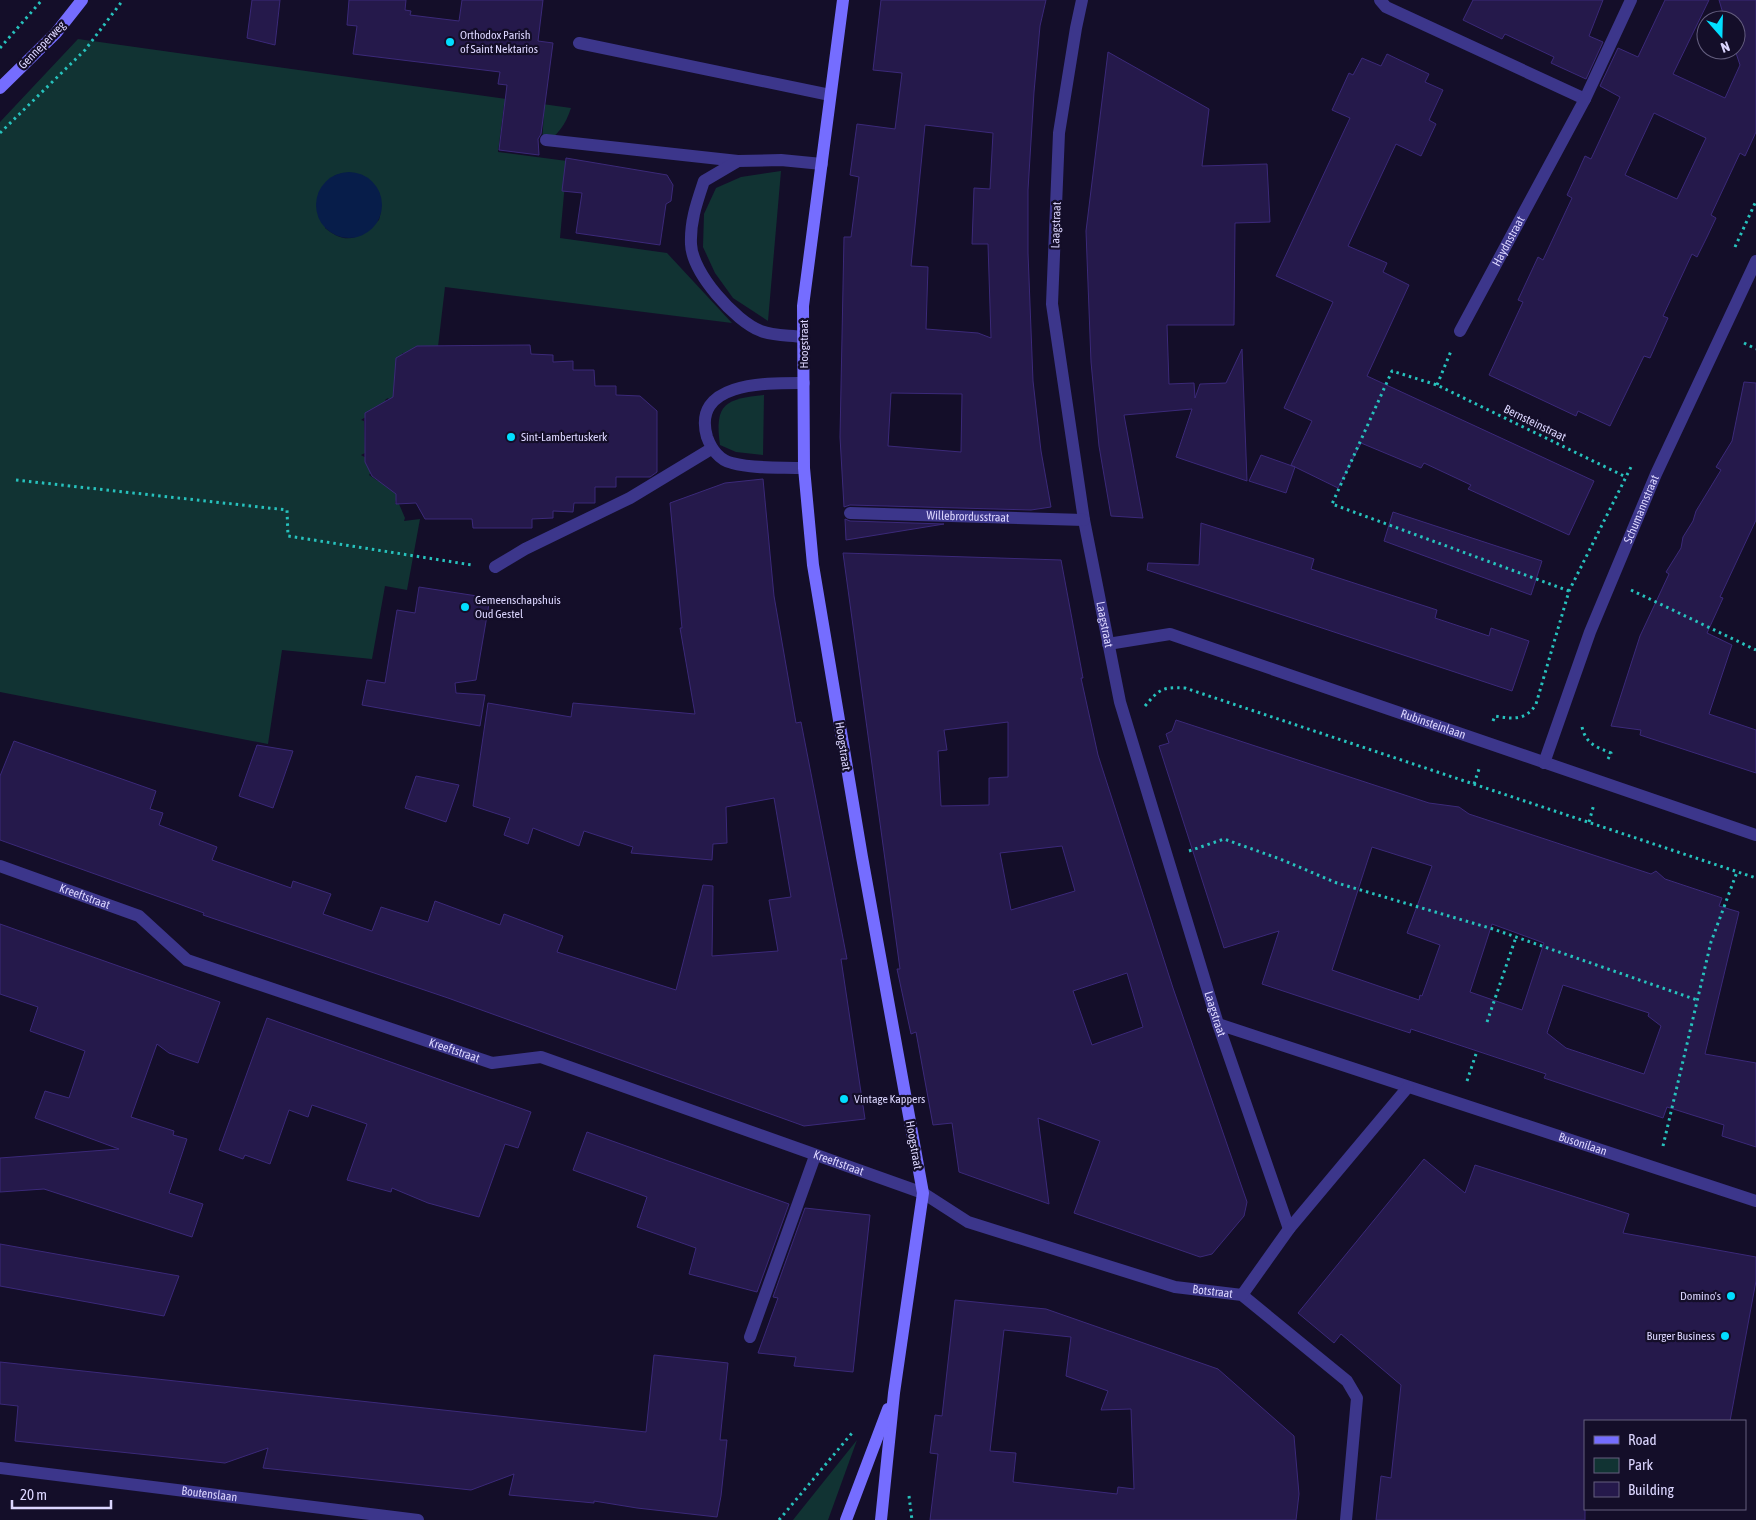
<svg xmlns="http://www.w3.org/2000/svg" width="1756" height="1520" viewBox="0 0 1756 1520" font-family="'Asap Condensed',sans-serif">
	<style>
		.green { fill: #133; fill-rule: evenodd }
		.water { fill: #071d4a }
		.building { fill: #25194b; stroke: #3b2979; fill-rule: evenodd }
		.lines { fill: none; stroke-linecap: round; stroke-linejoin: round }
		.path { stroke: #27c2bd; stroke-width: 3; stroke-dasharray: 2.5 4; stroke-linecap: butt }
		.lane { stroke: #3c368b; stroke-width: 12 }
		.street { stroke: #3c368b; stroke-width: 12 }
		.secondary { stroke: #756dff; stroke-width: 12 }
		.poi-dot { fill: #02deff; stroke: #140e29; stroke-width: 2 }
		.labels { text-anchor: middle; stroke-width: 4.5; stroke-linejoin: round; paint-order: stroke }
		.poi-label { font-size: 12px; fill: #dcd6ff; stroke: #140e29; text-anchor: start }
		.street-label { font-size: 12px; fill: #dcd6ff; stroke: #140e29 }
	</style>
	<rect width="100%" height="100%" fill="#140e29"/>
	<g class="green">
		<path d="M78,39L571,108C566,124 557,137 542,145L544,111L504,105L498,152L567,161L560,238L667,253L732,323L445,287L437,355L402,353L404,357L395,374L405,389L391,402L388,398L385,400L387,403L361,420L364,421L365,453L361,455L377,464L369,475L378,481L385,469L399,500H396L395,503L399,504L405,518L404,521L420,519L407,590L385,586L372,659L282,650L268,744L0,692V122ZM343,173C372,172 387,193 379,220C359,237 349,247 325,228L334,176Z"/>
		<polygon points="781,171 768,321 733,298 715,273 703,247 704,214 716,188 741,177"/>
		<path d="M764,395L763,455L736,452L720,445C714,403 726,399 764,395Z"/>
		<polygon points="857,1440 828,1520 793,1520"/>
	</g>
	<circle class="water" cx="349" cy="205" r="33"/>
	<g class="building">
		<polygon points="252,0 280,0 275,45 247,38"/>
		<polygon points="349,0 406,0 405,10 411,11 410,15 459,21 462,0 543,0 538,41 553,43 541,134 538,139 539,155 499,150 507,85 498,84 500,72 353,54 357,26 347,25"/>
		<path d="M881,0H1046L1040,26L1034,92L1028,190V253L1033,381L1041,451L1051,507L1031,510L850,505L844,507L840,437L844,237H851L859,177L850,175L857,124L895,129L902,73L873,70ZM925,125L993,133L990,189L974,188L972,244H988L991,338L978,333L926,329L928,267L911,266ZM891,393L962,394L961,452L888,446Z"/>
		<polygon points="1473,0 1603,0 1589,36 1603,42 1586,79 1551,63 1554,57 1505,34 1502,39 1463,20"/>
		<path d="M1665,0H1709L1673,74L1725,98L1740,65L1735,50L1736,20H1725L1719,0H1756V132L1745,156L1740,153L1711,215L1716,218L1707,237L1697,257L1692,254L1663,316L1668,318L1650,358L1644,356L1610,426L1578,411L1576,416L1489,375L1523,302L1518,300L1538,257L1543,260L1572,198L1567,195L1576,176L1585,156L1591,159L1620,97L1600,86L1618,48L1638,57ZM1654,113L1706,138L1677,199L1625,175Z"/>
		<polygon points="1108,52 1209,109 1202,166 1267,164 1270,222 1235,223 1234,325 1167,325 1169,384 1194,383 1195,398 1200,384 1226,383 1242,349 1247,481 1176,457 1192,409 1124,415 1143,518 1111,516 1099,446 1091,362 1086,231"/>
		<polygon points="1387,54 1429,74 1425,82 1443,90 1429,120 1436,124 1421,156 1396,144 1348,246 1387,263 1383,272 1409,285 1367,376 1594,481 1569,535 1468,489 1471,485 1424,463 1421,468 1361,443 1338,488 1295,467 1286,493 1249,481 1261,455 1295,467 1291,465 1312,421 1284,408 1333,302 1276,276 1350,118 1332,110 1349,73 1353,75 1362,58 1381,66"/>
		<polygon points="566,158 667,175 673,185 671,201 666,204 660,245 576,233 582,193 562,191"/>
		<polygon points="530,345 531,354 553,355 553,362 573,361 573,370 594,370 595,386 616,386 616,395 640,396 657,411 657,472 650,477 616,477 616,487 595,487 595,503 574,503 573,512 553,511 553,518 532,519 532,528 473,528 472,519 425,519 416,503 396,504 396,494 372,476 365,462 365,413 393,397 396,358 417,346"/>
		<polygon points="1744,382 1756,383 1756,520 1720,597 1723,598 1707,633 1732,645 1709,714 1756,730 1756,773 1640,735 1641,730 1611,726 1640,636 1669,574 1666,572 1681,548 1683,537 1693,521 1696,511 1721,470 1716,467 1732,441"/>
		<polygon points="763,479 774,596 796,723 801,722 847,959 841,959 865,1119 804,1126 448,998 203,915 204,913 0,840 0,776 14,741 156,791 150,809 163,813 159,825 217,847 212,860 291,888 293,881 331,894 323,914 372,931 381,907 428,922 435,901 500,925 504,914 563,936 557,952 676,990 703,885 713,886 712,956 778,951 769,900 791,897 774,798 726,807 727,843 713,844 712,860 631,853 633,847 584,831 579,846 533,828 528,844 504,835 510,818 473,806 488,703 571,717 573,703 695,714 680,628 682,628 670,503 725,483"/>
		<polygon points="1393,512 1542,561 1531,595 1384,541"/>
		<polygon points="845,519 850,521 944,524 846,540"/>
		<polygon points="1201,523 1314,559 1311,569 1437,610 1435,618 1489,636 1491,628 1529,641 1512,691 1147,570 1148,563 1199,565"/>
		<path d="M843,553L1061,560L1083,678H1081L1098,755L1173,988L1247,1202L1244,1216L1212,1254L1200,1257L1074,1213L1100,1141L1038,1118L1049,1204L959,1172L952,1123L933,1125L916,1032L911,1034L897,969H900ZM1008,722V777L989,778V805L941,806L938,751L947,750L944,730ZM1062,846L1075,891L1011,910L1000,853ZM1127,973L1143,1027L1092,1045L1073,991Z"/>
		<polygon points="419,587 490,598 476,680 455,683 456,693 485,695 480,726 362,705 367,680 385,683 397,610 415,613"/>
		<path d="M1176,720L1429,803L1459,807L1469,814L1651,874L1656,871L1665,879L1722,898L1719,906L1739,912L1705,1054L1756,1063V1147L1722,1136L1724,1125L1667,1107L1663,1118L1544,1078L1546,1074L1411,1029L1410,1033L1262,984L1279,931L1224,948L1159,746L1169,743L1166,734L1172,731ZM1372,847L1432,866L1407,933L1440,945L1422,996L1420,995L1419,1000L1332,970ZM1492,924L1544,943L1522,1010L1470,992ZM1563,985L1649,1013L1648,1016L1661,1026L1644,1074L1566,1048L1547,1033Z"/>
		<polygon points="257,745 293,751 273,808 239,796"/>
		<polygon points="416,776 459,785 446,822 405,808"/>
		<polygon points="0,924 220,1002 198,1063 169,1053 157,1044 131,1117 174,1131 173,1135 187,1139 169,1193 203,1204 192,1237 44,1189 0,1192 0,1158 119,1149 35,1118 45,1091 69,1098 85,1051 30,1031 38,1007 0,994"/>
		<polygon points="267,1018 531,1112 518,1148 505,1144 479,1217 428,1203 392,1188 391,1192 347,1180 367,1124 312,1105 308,1117 289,1110 270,1164 245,1155 243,1159 219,1150"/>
		<polygon points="587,1132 789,1204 757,1292 689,1274 696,1248 637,1227 647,1197 573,1170"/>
		<polygon points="1424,1159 1465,1193 1475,1165 1629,1214 1623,1233 1756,1257 1756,1281 1730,1421 1585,1421 1585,1520 1376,1520 1381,1476 1391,1478 1401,1385 1341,1334 1334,1343 1298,1313"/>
		<polygon points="805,1208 870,1215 853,1372 794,1366 796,1357 758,1353 778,1298 773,1297"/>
		<polygon points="0,1244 179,1276 164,1316 0,1286"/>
		<path d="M955,1300L1046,1309L1218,1369L1294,1436L1299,1494L1296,1520H930L938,1454L930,1453L935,1415L942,1416ZM1004,1330L1071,1337L1066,1376L1108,1391L1101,1410L1131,1409L1134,1489L1118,1487L1117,1494L1013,1482L1016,1453L990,1451Z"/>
		<polygon points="654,1355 728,1363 720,1440 727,1440 721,1496 717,1517 637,1508 594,1501 594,1503 509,1495 514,1474 471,1490 263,1468 268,1448 225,1463 15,1441 18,1406 0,1404 0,1362 646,1432"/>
	</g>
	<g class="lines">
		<g class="path">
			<polyline points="0,48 42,0"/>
			<polyline points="0,133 85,50 123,0"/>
			<polyline points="1735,247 1756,201"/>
			<polyline points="1744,343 1756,349"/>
			<polyline points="1437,385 1451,351"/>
			<polyline points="16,480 287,510 288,536 472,565"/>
			<polyline points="1631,590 1756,650"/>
			<polyline points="1569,591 1332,504 1392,371 1437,385 1626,477"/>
			<path d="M1145,706C1160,688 1163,687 1185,688L1756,878"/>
			<path d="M1493,721L1495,716C1512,719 1526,721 1536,704L1569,591L1632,465"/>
			<path d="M1582,727C1586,744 1596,747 1611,753L1608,759"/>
			<polyline points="1474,784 1480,766"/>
			<polyline points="1589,822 1594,804"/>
			<polyline points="1189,851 1224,839 1280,859 1337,883 1493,929 1697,1000"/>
			<polyline points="1487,1022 1516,937"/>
			<polyline points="1467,1081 1477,1051"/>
			<polyline points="1663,1146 1711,942 1737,872"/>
			<polyline points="909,1496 912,1520"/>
			<polyline points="779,1520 852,1433"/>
		</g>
		<g class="lane">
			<polyline points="579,43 830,95"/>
			<polyline points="546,140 738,161"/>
			<path d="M803,337C790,335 773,336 761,331C735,321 692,273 691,244C690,221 697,202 704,181L738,161L781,160L822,164"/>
			<path d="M804,383C768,383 691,381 707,437C711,448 719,460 732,463C754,469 781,467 804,468"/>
			<polyline points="495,567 525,549 630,498 711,449"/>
			<polyline points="750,1337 815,1156"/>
		</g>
		<g class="street">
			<path id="s1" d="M1082,0L1076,28L1059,133L1052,304L1084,520L1120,702L1218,1024L1289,1229"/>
			<polyline points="1380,0 1386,7 1585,99"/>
			<path id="s2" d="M1460,331L1585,99L1631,0"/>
			<path id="s3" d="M850,513L1084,520"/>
			<path id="s4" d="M1108,644L1170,634L1756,835"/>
			<path id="s5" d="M1544,763L1590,632L1656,474L1756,261"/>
			<path id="s6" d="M0,866L139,916L187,960L492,1063L541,1057L923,1193L968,1222L1175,1287L1242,1295L1347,1381L1357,1398L1346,1520"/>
			<path id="s7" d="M1218,1024L1756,1201"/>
			<polyline points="1242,1295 1289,1229 1408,1087"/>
			<path id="s8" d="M0,1468L418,1520"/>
		</g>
		<g class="secondary">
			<polyline points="843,0 803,306 804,468 813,565 862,857 923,1193 894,1393 881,1520"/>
			<polyline points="0,88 56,33 82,0"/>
			<polyline points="846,1520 888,1409"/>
		</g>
	</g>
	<g class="poi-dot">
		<circle cx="450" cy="42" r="5"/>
		<circle cx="511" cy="437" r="5"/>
		<circle cx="465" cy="607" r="5"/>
		<circle cx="844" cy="1099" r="5"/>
		<circle cx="1731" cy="1296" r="5"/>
		<circle cx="1725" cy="1336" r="5"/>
	</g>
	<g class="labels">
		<g class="poi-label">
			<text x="460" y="39">Orthodox Parish<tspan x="460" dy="14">of Saint Nektarios</tspan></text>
			<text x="521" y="441">Sint-Lambertuskerk</text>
			<text x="475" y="604">Gemeenschapshuis<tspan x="475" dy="14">Oud Gestel</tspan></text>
			<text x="854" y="1103">Vintage Kappers</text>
			<text x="1721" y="1300" text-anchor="end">Domino's</text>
			<text x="1715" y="1340" text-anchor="end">Burger Business</text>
		</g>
		<g class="street-label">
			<text transform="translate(42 45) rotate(-46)" y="4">Genneperweg</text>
			<text transform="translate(1056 225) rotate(-88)" y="4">Laagstraat</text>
			<text dy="4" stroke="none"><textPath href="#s2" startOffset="102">Haydnstraat</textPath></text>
			<text transform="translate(804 344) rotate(-90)" y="4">Hoogstraat</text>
			<text transform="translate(1535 423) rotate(26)" y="4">Bernsteinstraat</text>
			<text dy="4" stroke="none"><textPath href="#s5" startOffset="272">Schumannstraat</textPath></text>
			<text dy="4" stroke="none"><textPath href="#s3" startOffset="118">Willebrordusstraat</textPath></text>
			<text dy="4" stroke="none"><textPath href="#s1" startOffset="631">Laagstraat</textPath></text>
			<text dy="4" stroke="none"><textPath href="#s4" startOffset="341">Rubinsteinlaan</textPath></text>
			<text transform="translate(843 746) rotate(81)" y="4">Hoogstraat</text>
			<text dy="4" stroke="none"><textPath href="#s6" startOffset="90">Kreeftstraat</textPath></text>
			<text dy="4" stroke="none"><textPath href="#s1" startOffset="1036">Laagstraat</textPath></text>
			<text dy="4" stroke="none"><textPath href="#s6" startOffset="495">Kreeftstraat</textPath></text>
			<text dy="4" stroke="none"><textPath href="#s7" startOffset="384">Busonilaan</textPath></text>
			<text transform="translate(914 1145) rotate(80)" y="4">Hoogstraat</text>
			<text dy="4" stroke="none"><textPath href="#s6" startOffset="900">Kreeftstraat</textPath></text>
			<text dy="4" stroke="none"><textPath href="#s6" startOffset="1298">Botstraat</textPath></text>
			<text dy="4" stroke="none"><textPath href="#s8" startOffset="211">Boutenslaan</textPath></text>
		</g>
	</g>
	<rect x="1584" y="1420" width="162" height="90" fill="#140e29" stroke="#645e7f"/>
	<rect x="1594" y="1436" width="25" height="8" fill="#756dff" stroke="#645e7f"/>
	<text x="1628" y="1445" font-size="15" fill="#dcd6ff">Road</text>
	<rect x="1594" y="1458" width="25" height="15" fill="#113333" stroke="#645e7f"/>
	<text x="1628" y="1470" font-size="15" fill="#dcd6ff">Park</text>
	<rect x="1594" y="1482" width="25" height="15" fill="#25194b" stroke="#645e7f"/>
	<text x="1628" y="1495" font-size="15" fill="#dcd6ff">Building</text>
	<g transform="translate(1721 35) rotate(160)"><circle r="24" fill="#140e29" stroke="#645e7f"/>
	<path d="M0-4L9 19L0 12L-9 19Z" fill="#02deff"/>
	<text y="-8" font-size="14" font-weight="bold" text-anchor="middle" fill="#dcd6ff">N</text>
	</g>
	<path d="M12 1500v8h99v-8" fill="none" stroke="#dcd6ff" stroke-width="2.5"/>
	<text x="20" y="1500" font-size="15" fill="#dcd6ff" stroke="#140e29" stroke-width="4" paint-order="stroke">20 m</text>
</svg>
